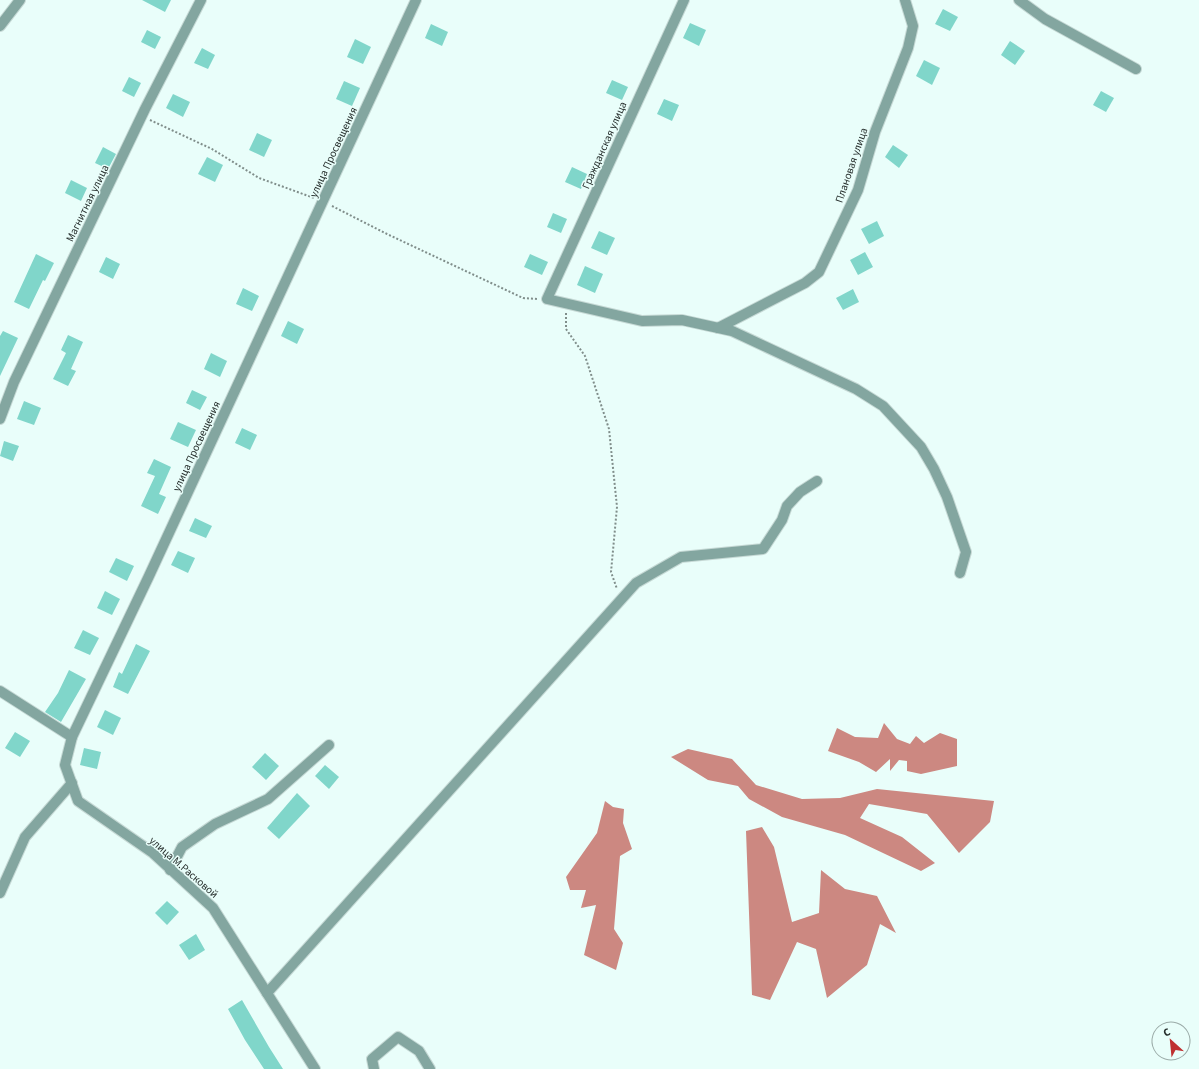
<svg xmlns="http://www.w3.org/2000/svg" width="1199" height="1069" viewBox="0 0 1199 1069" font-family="'Source Sans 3',sans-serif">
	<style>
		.water { fill: #cc8881 }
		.building { fill: #80d6ca }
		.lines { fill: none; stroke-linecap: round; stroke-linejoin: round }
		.minor-casing { stroke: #c6d9d5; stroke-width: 12 }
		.path { stroke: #808e8b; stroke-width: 2; stroke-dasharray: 2 2; stroke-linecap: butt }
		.minor { stroke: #83a6a0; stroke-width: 10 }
		.labels { text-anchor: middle; stroke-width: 3; stroke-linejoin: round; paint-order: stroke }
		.street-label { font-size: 11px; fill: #272f2d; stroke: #e9fefa }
	</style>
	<rect width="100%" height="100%" fill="#e9fefa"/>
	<g class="water">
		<polygon points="884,723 897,739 910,744 916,736 924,743 940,733 957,739 957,766 921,774 907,771 907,761 899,760 890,771 890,759 876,772 859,762 828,751 837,728 855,737 878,738"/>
		<polygon points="688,749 732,759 756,785 802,799 840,798 877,789 994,801 990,822 959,853 927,814 869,804 860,818 902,837 935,863 921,871 845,835 782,817 749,799 738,786 708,780 671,757"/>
		<polygon points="605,801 613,807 624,809 623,823 632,849 620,856 614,929 623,943 616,970 584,955 596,905 581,908 586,890 570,890 566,877 597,833"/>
		<polygon points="762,827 774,847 792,922 819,913 821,870 845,889 877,896 896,933 880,924 867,965 827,998 816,949 797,942 770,1000 752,995 746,831"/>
	</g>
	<g class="building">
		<polygon points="142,0 171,0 165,12"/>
		<polygon points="943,9 958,17 950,31 935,24"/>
		<polygon points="690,23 706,30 699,46 683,38"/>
		<polygon points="431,24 448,32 442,46 425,38"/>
		<polygon points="147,30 161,37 155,49 141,42"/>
		<polygon points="355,39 371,47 363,64 347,57"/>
		<polygon points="1010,41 1025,51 1015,65 1001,55"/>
		<polygon points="202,48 215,55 208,69 194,63"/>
		<polygon points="924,60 940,68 932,85 916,76"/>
		<polygon points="129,77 141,83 134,97 122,91"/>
		<polygon points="612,80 628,87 622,100 606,93"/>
		<polygon points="344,81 360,88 352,106 336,99"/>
		<polygon points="1101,91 1114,98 1106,112 1093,105"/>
		<polygon points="173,94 190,102 183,117 166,108"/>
		<polygon points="664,99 679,105 672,121 657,114"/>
		<polygon points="257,133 272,140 264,157 249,150"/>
		<polygon points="893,145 908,155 899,168 885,157"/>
		<polygon points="103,147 116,154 108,169 95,163"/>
		<polygon points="207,157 223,165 215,182 198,174"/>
		<polygon points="572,167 587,174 581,189 565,182"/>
		<polygon points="71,180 87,188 81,201 65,193"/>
		<polygon points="553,213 567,219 561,233 547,227"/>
		<polygon points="877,221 884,236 869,244 861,229"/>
		<polygon points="599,231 615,238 607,255 591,248"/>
		<polygon points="865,252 873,267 858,275 850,260"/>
		<polygon points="36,254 54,263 45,281 43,280 29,309 14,302"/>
		<polygon points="530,254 548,262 542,275 524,267"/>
		<polygon points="106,257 120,264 113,279 99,272"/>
		<polygon points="585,266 603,274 595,293 577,285"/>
		<polygon points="243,288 259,296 252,311 236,304"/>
		<polygon points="853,289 859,302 843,310 836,298"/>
		<polygon points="288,321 304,329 297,344 281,336"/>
		<polygon points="3,331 18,338 0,376 0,336"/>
		<polygon points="68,335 83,342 71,369 76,371 68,386 53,379 66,353 61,350"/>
		<polygon points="211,353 227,361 220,377 204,369"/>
		<polygon points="192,390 207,397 200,410 186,403"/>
		<polygon points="24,401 41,408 34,425 17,419"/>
		<polygon points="178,422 196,430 188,447 170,439"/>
		<polygon points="242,428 257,435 250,450 235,443"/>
		<polygon points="4,441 19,446 13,461 0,456"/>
		<polygon points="154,459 171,467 159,494 166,497 158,514 141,506 155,476 147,473"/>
		<polygon points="195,518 212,526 206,538 189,531"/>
		<polygon points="178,551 195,558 188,573 171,565"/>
		<polygon points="116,558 134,566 127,581 109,572"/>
		<polygon points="105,591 120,599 112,615 97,608"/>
		<polygon points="83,630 99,638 90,655 74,648"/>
		<polygon points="136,644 150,651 128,694 113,687 119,672 122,674"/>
		<polygon points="69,670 86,679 61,722 45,712 58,693"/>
		<polygon points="105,710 121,718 113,735 97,727"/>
		<polygon points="15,732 30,741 20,757 5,748"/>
		<polygon points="84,748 101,752 97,769 80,765"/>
		<polygon points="265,753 279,766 266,780 252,767"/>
		<polygon points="325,765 339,777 329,789 315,776"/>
		<polygon points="297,793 310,806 279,839 267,828"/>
		<polygon points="167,901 179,912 167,925 155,913"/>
		<polygon points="196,934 205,950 189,960 179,945"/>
		<polygon points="242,1000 269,1047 283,1069 264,1069 245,1040 228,1009"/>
	</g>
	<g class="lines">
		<g class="minor-casing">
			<g id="minor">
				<polyline points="684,0 547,299 642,321 682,320 732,331 856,389 883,406 921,447 934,469 947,497 966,552 960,573"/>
				<polyline points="1019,0 1045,19 1136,69"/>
				<polyline points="0,26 20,0"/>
				<polyline points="718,328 805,283 819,272 858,190 875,132 908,48 913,26 905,0"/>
				<polyline points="0,419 14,382 145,109 201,0"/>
				<polyline points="0,691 72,737"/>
				<polyline points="170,870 182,847 215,824 268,799 329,745"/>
				<polyline points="0,893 25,837 72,783"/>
				<polyline points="267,993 636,583 681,557 763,549 782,520 787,506 800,492 817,481"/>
				<polyline points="315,1069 213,908 153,853 78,801 65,765 72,737 149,576 416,0"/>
				<polyline points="374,1069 372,1059 398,1037 419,1051 430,1069"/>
			</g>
		</g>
		<g class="path">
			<polyline points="150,120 212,149 259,178 314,198"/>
			<polyline points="332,206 387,234 523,298 537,299"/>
			<polyline points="566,313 566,329 585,356 609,429 617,507 611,572 617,589"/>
		</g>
		<use href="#minor" class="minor"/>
	</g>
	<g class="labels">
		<g class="street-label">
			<text transform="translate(604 145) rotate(-66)" y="4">Гражданская улица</text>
			<text transform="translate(333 152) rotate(-65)" y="4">улица Просвещения</text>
			<text transform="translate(851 165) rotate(-71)" y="4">Плановая улица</text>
			<text transform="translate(87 203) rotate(-64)" y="4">Магнитная улица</text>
			<text transform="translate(196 446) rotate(-65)" y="4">улица Просвещения</text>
			<text transform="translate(184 867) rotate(41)" y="4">улица М.Расковой</text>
		</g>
	</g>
	<g transform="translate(1171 1041) rotate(333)"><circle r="19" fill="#e9fefa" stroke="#9baba8"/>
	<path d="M0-3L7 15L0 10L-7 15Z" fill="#bf3030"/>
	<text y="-6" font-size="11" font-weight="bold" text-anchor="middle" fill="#272f2d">С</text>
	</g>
</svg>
